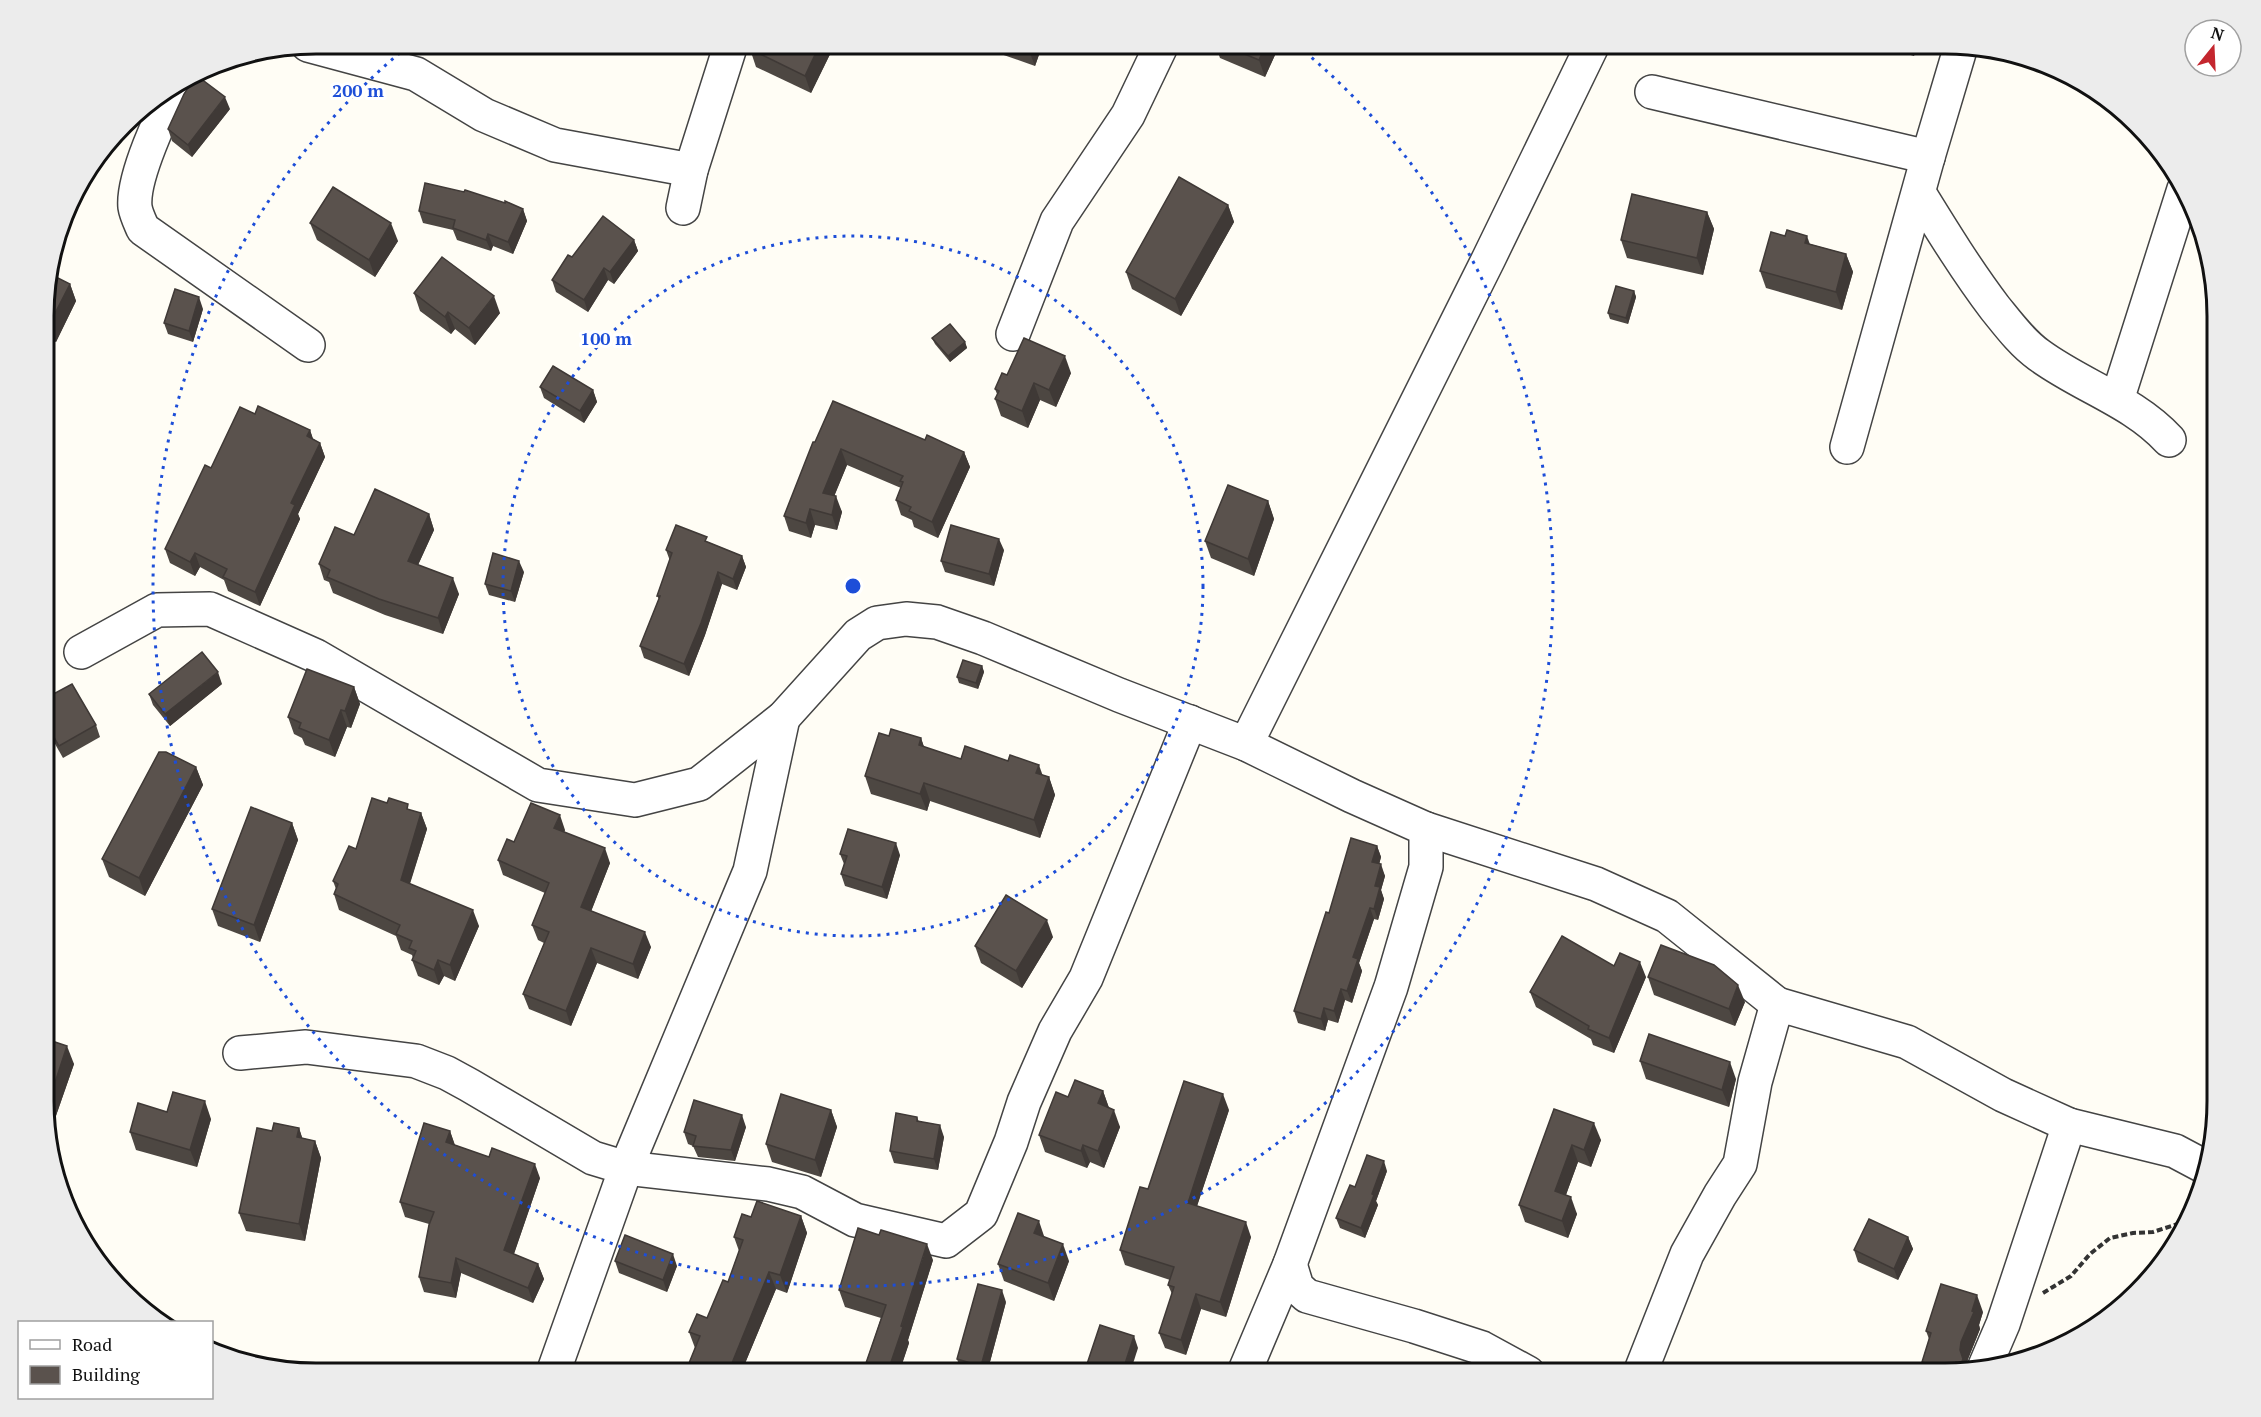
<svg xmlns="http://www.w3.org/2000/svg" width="2261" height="1417" viewBox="0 0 2261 1417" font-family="'PT Serif',serif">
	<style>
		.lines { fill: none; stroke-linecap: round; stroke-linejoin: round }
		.minor-casing { stroke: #444; stroke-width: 36 }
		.path { stroke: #333; stroke-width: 4; stroke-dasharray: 6 3; stroke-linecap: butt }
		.minor { stroke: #fff; stroke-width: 33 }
		.wall { fill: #4d4742 }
		.shaded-wall { fill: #3f3936 }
		.building { fill: #5a524d; stroke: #3f3936; stroke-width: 1.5 }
		.ring { fill: none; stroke: #1d4ed8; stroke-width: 3; stroke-dasharray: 3 6 }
		.rim { fill: none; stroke: #111; stroke-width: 3 }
		.centre { fill: #1d4ed8; stroke: #fff; stroke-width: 3 }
		.ring-label { font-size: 18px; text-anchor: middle; font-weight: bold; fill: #1d4ed8; stroke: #fff; stroke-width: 6; stroke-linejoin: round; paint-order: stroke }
	</style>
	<rect width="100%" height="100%" fill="#fffdf5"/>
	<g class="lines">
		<g class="minor-casing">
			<g id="minor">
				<polyline points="308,45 416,74 484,115 555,145 691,170"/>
				<path d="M178,85C163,111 132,178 135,207C136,214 140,222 143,229L308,345"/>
				<polyline points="1652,92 1928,157"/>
				<path d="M1919,193C1943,232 1967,271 1995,308C2008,324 2022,343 2039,355C2081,386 2133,401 2169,440"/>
				<polyline points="683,208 691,170 731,44"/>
				<polyline points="1013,334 1057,221 1128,115 1162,44"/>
				<polyline points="2117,400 2184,189"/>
				<polyline points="1847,447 1928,157 1961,46"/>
				<polyline points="81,652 157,610 210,609 316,656 538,785 635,800 699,784 783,718 858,635 877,623 906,619 937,622 983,638 1119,695 1246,744 1352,796 1426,829 1426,867 1391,987 1290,1264 1244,1373"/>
				<polyline points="1246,744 1489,258 1593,44"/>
				<polyline points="1426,829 1596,884 1667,916 1777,1004"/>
				<polyline points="240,1053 306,1047 416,1061 447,1073 469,1085 593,1158 626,1168 768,1184 802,1192 855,1220 946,1241 981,1214 1011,1142 1024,1102 1055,1031 1086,978 1190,722"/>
				<polyline points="1290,1264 1297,1287 1307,1296 1414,1326 1482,1348 1528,1373"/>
				<polyline points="1985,1366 2003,1324 2069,1125 2175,1151 2207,1168"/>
				<polyline points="553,1373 626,1168 750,871 783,718"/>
				<polyline points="1640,1373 1687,1254 1720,1195 1740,1164 1755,1082 1777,1004 1907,1042 2003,1095 2069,1125"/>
			</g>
		</g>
		<polyline class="path" points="2043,1293 2071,1276 2090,1254 2110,1238 2133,1233 2153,1232 2187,1221"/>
		<use href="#minor" class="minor"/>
	</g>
	<g class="wall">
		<polygon points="835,44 811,93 756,67 750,49"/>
		<polygon points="972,44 1039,44 1041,49 1035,66"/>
		<polygon points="1215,44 1280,44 1265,77 1220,58"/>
		<polygon points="1873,44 1917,44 1914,56"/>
		<polygon points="230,109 192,157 172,141 168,129"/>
		<polygon points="1228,205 1234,222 1181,316 1132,289 1126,272"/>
		<polygon points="523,209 527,221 513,254 493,246 491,251 457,240 453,230 423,223 419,211"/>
		<polygon points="1707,212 1714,229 1703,275 1627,258 1621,240"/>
		<polygon points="310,223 398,241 375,277 317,240"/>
		<polygon points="634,240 638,251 614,284 608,280 588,312 556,292 552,280 572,257"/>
		<polygon points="1810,244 1846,254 1853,272 1842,310 1766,288 1760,271"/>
		<polygon points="49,269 51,275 70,284 76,301 56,342 46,338 46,281"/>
		<polygon points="1634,291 1636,297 1628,324 1610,319 1608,313"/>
		<polygon points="414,293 500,313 475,345 455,329 451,334 420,311"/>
		<polygon points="203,309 193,342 168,334 164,323"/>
		<polygon points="932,338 965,342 967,348 950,362 935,344"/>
		<polygon points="1071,373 1056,407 1040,400 1028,428 1001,416 995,399 997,394 995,389 1007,375"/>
		<polygon points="540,387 593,390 597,402 584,423 544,398"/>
		<polygon points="255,414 310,430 313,439 320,443 325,457 298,514 300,519 260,606 228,591 224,580 200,567 195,576 170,563 165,549 211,468"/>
		<polygon points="925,440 964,452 970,467 938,538 914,527 912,520 901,515 896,500 901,488 847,465 834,496 842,512 837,530 815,525 811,538 789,531 784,516 815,442"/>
		<polygon points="1268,501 1274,519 1254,576 1211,558 1205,541"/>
		<polygon points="429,514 434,530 418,565 459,594 443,634 385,615 333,593 329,582 324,580 319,564 354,535"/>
		<polygon points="708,542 742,556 746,567 737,590 722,584 705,635 689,676 644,658 640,646 659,599 657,596 670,561 666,550"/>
		<polygon points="1004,550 994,586 945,572 941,561"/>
		<polygon points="524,572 515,602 489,595 485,584"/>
		<polygon points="982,666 984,672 978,689 959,683 957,677"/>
		<polygon points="222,684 170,726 153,705 149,694"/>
		<polygon points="354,687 360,704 351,728 347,727 335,757 305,745 302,738 294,734 288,717"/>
		<polygon points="46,698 96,725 100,737 63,758 46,728"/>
		<polygon points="889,736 921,738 924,747 961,759 1043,775 1049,777 1055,795 1040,838 930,801 927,811 871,794 865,776"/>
		<polygon points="196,767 203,785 145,896 109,877 102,859"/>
		<polygon points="410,810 421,813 427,829 410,884 479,926 455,981 444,976 439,985 418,976 412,960 413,958 412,955 401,950 396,936 339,910 334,894 336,889 333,881 356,849"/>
		<polygon points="292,823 298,840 260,942 218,926 212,909"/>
		<polygon points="565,830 564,832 610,863 591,911 651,947 638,979 597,963 571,1026 529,1009 523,994 544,943 538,940 532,925 545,893 503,875 498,860 514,842"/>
		<polygon points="1377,846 1381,857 1379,864 1385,876 1381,890 1384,899 1378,920 1374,919 1359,963 1362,971 1352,1003 1345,1000 1338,1023 1328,1020 1325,1031 1298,1023 1294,1011 1329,913"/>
		<polygon points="840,854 900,855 887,899 845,886 841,874 844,864"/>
		<polygon points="1053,937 1022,988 981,963 975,946"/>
		<polygon points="1614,966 1646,977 1614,1053 1593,1045 1591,1039 1536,1007 1530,992"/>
		<polygon points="1648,977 1745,1002 1735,1026 1654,995"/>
		<polygon points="46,1039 74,1064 51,1130 46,1128"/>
		<polygon points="1640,1061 1736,1079 1729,1107 1646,1079"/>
		<polygon points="1103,1091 1109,1108 1120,1127 1104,1168 1090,1162 1087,1168 1045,1152 1039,1135 1068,1097"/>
		<polygon points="1554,1109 1601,1140 1591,1167 1578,1162 1566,1195 1577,1214 1568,1238 1525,1222 1519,1205"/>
		<polygon points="831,1110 837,1127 821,1177 772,1162 766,1144"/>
		<polygon points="1229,1110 1197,1206 1251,1237 1226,1317 1201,1309 1186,1355 1165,1348 1159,1333 1172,1294 1168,1285 1170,1280 1125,1265 1120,1250 1148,1189"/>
		<polygon points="167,1112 211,1119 197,1167 136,1150 130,1132"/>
		<polygon points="917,1117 919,1122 944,1137 938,1170 894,1163 890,1151"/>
		<polygon points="746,1127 735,1161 698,1157 693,1146 688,1144 684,1132"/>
		<polygon points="299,1128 302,1138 315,1141 321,1158 305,1241 246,1231 239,1213 272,1131"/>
		<polygon points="450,1131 455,1145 540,1178 514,1254 538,1264 544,1279 533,1303 461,1273 456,1298 424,1292 419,1277 429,1224 405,1217 400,1202"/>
		<polygon points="1387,1171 1376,1201 1378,1205 1365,1238 1340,1228 1336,1218 1355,1187"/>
		<polygon points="801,1216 807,1233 787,1293 776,1289 741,1373 685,1373 695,1348 689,1332 707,1318 728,1282 739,1251 734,1237 751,1217"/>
		<polygon points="1908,1237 1913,1249 1898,1280 1858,1262 1854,1250"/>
		<polygon points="933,1260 908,1340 909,1343 899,1373 870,1373 866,1363 881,1318 845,1307 839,1290"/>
		<polygon points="615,1261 677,1266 667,1292 619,1273"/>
		<polygon points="1069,1261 1054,1301 1004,1281 998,1264"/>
		<polygon points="1006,1302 987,1373 970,1373 961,1371 957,1359"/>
		<polygon points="1983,1312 1979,1325 1980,1329 1968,1359 1966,1368 1968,1371 1963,1373 1926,1373 1922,1362 1929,1339 1926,1331"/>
	</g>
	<g class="shaded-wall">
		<polygon points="820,44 835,44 811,93 805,76"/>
		<polygon points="1030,44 1039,44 1041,49 1035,66 1028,48"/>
		<polygon points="1266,44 1280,44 1265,77 1259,60"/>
		<polygon points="1910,44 1917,44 1914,56"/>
		<polygon points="225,97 230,109 192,157 188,145"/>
		<polygon points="1228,205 1234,222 1181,316 1175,299"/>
		<polygon points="523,209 527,221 513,254 508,242"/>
		<polygon points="1707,212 1714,229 1703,275 1697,258"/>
		<polygon points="391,223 398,241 375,277 369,260"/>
		<polygon points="488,234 493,246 491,251 486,240"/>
		<polygon points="1807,236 1813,253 1805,243"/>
		<polygon points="634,240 638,251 614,284 610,272"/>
		<polygon points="1846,254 1853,272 1842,310 1836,292"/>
		<polygon points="604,268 608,280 588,312 584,300"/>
		<polygon points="70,284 76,301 56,342 49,325"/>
		<polygon points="1634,291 1636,297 1628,324 1626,318"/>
		<polygon points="494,296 500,313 475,345 469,328"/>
		<polygon points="199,297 203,309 193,342 189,331"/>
		<polygon points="448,312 455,329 451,334 445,317"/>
		<polygon points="965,342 967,348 950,362 948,356"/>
		<polygon points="1065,356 1071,373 1056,407 1049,390"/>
		<polygon points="1034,383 1040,400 1028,428 1022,411"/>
		<polygon points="593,390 597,402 584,423 580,411"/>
		<polygon points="310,430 315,445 307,436"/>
		<polygon points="320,443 325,457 298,514 300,519 260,606 255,592 291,503"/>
		<polygon points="841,449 847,465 829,509 823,493"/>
		<polygon points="964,452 970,467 938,538 932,522"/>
		<polygon points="836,496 842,512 837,530 832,515"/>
		<polygon points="1268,501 1274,519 1254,576 1248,559"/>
		<polygon points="810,509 815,525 811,538 806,523"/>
		<polygon points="429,514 434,530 413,576 408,561"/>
		<polygon points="999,539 1004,550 994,586 989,574"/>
		<polygon points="195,553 200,567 195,576 190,562"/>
		<polygon points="742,556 746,567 737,590 733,579"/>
		<polygon points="519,561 524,572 515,602 511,591"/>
		<polygon points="718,572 722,584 705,635 689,676 684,664"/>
		<polygon points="453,578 459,594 443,634 438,618"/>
		<polygon points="982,666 984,672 978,689 976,683"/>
		<polygon points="218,672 222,684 170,726 165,714"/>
		<polygon points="354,687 360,704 351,728 345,711"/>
		<polygon points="341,710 347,727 335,757 329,740"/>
		<polygon points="921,738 927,756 919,745"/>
		<polygon points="1039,765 1045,782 1036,773"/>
		<polygon points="196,767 203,785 145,896 139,878"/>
		<polygon points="1049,777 1055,795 1040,838 1034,820"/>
		<polygon points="924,783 930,801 927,811 920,794"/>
		<polygon points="421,813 427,829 406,895 401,880"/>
		<polygon points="560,815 565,830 560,843 554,828"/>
		<polygon points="292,823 298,840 260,942 254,925"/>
		<polygon points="896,843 900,855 887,899 882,887"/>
		<polygon points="1377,846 1381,857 1377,873 1372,862"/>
		<polygon points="605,848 610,863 587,922 581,907"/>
		<polygon points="1381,864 1385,876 1381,890 1384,899 1378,920 1374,909 1375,886"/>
		<polygon points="1370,908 1374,919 1359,963 1362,971 1352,1003 1347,991 1353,957"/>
		<polygon points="473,910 479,926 455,981 450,965"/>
		<polygon points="1047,920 1053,937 1022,988 1016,971"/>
		<polygon points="645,932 651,947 638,979 633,964"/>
		<polygon points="591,948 597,963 571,1026 566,1011"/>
		<polygon points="438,960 444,976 439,985 434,970"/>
		<polygon points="1640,962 1646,977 1614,1053 1609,1038"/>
		<polygon points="1738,985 1745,1002 1735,1026 1729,1009"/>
		<polygon points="1341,989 1345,1000 1338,1023 1334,1011"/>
		<polygon points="1324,1008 1328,1020 1325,1031 1321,1019"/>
		<polygon points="67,1046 74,1064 51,1130 46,1115 46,1110"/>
		<polygon points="1730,1062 1736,1079 1729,1107 1722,1090"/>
		<polygon points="1103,1091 1109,1108 1098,1103"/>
		<polygon points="1223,1094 1229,1110 1193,1218 1188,1203"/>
		<polygon points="205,1101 211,1119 197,1167 190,1150"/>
		<polygon points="831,1110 837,1127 821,1177 815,1160"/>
		<polygon points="1114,1110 1120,1127 1104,1168 1098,1151"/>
		<polygon points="742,1115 746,1127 735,1161 731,1150"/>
		<polygon points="1594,1123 1601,1140 1591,1167 1584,1150"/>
		<polygon points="940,1125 944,1137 938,1170 934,1159"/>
		<polygon points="299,1128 305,1146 297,1137"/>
		<polygon points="450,1131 455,1146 446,1142"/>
		<polygon points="315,1141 321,1158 305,1241 299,1224"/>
		<polygon points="1083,1145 1090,1162 1087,1168 1081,1151"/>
		<polygon points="1572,1145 1578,1162 1561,1208 1555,1191"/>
		<polygon points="1384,1161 1387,1171 1376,1201 1378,1205 1365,1238 1361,1228 1372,1194"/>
		<polygon points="535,1164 540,1178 510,1265 504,1250"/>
		<polygon points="1571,1197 1577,1214 1568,1238 1562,1221"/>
		<polygon points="801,1216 807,1233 787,1293 780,1275"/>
		<polygon points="1039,1221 1045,1239 1034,1233"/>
		<polygon points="1246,1222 1251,1237 1226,1317 1220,1302"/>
		<polygon points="1908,1237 1913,1249 1898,1280 1894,1269"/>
		<polygon points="927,1244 933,1260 908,1340 909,1343 899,1373 889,1373 888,1371"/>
		<polygon points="1063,1244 1069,1261 1054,1301 1048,1283"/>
		<polygon points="673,1254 677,1266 667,1292 663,1280"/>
		<polygon points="456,1258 461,1273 456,1298 451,1283"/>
		<polygon points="538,1264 544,1279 533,1303 528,1288"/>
		<polygon points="769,1272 776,1289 741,1373 728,1373"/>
		<polygon points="1002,1290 1006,1302 987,1373 984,1373 981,1366"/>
		<polygon points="1196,1294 1201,1309 1186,1355 1181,1340"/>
		<polygon points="1977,1295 1983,1312 1979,1325 1980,1329 1968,1359 1966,1368 1960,1350 1961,1342"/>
		<polygon points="1134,1336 1138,1348 1130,1373 1122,1373"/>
		<polygon points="1963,1359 1968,1371 1964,1372 1961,1364"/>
		<polygon points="1956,1362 1959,1373 1953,1373 1953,1371"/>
	</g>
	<g class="building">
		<polygon points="752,44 820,44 805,76 750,49"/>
		<polygon points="1015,44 1030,44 1028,48"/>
		<polygon points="1220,44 1266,44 1259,60"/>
		<polygon points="196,75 225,97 188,145 168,129 184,94"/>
		<polygon points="1179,177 1228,205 1175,299 1126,272"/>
		<polygon points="425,183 464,192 465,190 505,203 505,201 523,209 508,242 488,234 486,240 453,228 455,220 419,211"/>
		<polygon points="333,187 391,223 369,260 310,223"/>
		<polygon points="1632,194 1707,212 1697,258 1621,240"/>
		<polygon points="603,216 634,240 610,272 604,268 584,300 552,280 568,255 572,257"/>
		<polygon points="1787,230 1807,236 1805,243 1846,254 1836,292 1760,271 1771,232 1785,236"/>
		<polygon points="442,257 494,296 469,328 448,312 445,317 414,293"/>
		<polygon points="48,273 70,284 49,325 46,323 46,281"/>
		<polygon points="1616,286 1634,291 1626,318 1608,313"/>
		<polygon points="175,289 199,297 189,331 164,323"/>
		<polygon points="950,324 965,342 948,356 932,338"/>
		<polygon points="1024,338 1065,356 1049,390 1034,383 1022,411 995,399 999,391 995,389 1002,373 1007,375"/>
		<polygon points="553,366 593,390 580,411 540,387"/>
		<polygon points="833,401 925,440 927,435 964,452 932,522 909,511 911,507 896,500 903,482 900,481 903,476 841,449 823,493 836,496 832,515 810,509 806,523 784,516 813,442 815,442"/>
		<polygon points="258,406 310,430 307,436 320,443 291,503 295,505 255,592 223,577 227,569 195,553 190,562 165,549 205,465 211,468 240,407 255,414"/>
		<polygon points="1228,485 1268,501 1248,559 1205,541"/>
		<polygon points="375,489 429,514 408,561 453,578 438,618 379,599 327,577 330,570 319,564 335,527 354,535"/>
		<polygon points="676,525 707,537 705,541 742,556 733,579 718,572 701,623 684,664 640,646 660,596 657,596 672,553 666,550"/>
		<polygon points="951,525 999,539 989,574 941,561"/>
		<polygon points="493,553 519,561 511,591 485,584"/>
		<polygon points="202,652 218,672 165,714 149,694"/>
		<polygon points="963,660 982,666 976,683 957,677"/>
		<polygon points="307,669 354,687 345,711 341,710 329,740 299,728 301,723 288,717"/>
		<polygon points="72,684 96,725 59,746 46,723 46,698"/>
		<polygon points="891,729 921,738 919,745 961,759 965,746 1008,761 1010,755 1039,765 1036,773 1049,777 1034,820 924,783 920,794 865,776 879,733 889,736"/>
		<polygon points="159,752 166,752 196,767 139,878 102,859"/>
		<polygon points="372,798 387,803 389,798 408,804 407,809 421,813 401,880 473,910 450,965 438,960 434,970 412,960 416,951 409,948 412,941 396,934 400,925 334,894 338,884 333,881 349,846 356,849"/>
		<polygon points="531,803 560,815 554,828 605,848 581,907 645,932 633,964 591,948 566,1011 523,994 549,932 532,925 549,883 498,860 507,839 514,842"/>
		<polygon points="251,807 292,823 254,925 212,909"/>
		<polygon points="848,829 896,843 882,887 841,874 847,856 840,854"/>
		<polygon points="1351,838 1377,846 1372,862 1381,864 1375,886 1380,887 1374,909 1370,908 1353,957 1358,959 1347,991 1341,989 1334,1011 1324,1008 1321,1019 1294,1011 1326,912 1329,913"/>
		<polygon points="1006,895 1047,920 1016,971 975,946"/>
		<polygon points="1562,936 1614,966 1620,953 1640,962 1609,1038 1588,1029 1589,1026 1530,992"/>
		<polygon points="1661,945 1714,965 1738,985 1729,1009 1648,977"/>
		<polygon points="1649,1034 1730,1062 1722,1090 1640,1061"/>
		<polygon points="46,1039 67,1046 46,1110"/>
		<polygon points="1075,1080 1103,1091 1098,1103 1114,1110 1098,1151 1083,1145 1081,1151 1039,1135 1056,1092 1068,1097"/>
		<polygon points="1184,1081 1223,1094 1188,1203 1246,1222 1220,1302 1196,1294 1181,1340 1159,1333 1174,1287 1168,1285 1174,1267 1120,1250 1140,1187 1148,1189"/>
		<polygon points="173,1092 205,1101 190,1150 130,1132 138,1103 167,1112"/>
		<polygon points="781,1094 831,1110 815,1160 766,1144"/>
		<polygon points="694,1100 742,1115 731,1150 693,1146 696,1136 684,1132"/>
		<polygon points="1554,1109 1594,1123 1584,1150 1572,1145 1555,1191 1571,1197 1562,1221 1519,1205"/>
		<polygon points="896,1113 917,1117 917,1121 940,1125 934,1159 890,1151"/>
		<polygon points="274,1123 299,1128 297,1137 315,1141 299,1224 239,1213 257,1128 272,1131"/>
		<polygon points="424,1123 450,1131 446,1142 489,1157 492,1148 535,1164 504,1250 538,1264 528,1288 456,1258 451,1283 419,1277 429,1225 434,1212 400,1202"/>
		<polygon points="1367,1155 1384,1161 1372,1194 1374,1195 1361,1228 1336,1218 1350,1185 1355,1187"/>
		<polygon points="757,1201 801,1216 780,1275 769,1272 728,1373 685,1373 700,1336 689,1332 697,1314 707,1318 723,1280 728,1282 743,1240 734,1237 742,1214 751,1217"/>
		<polygon points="1018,1213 1039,1221 1034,1233 1063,1244 1048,1283 998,1264"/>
		<polygon points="1869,1219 1908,1237 1894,1269 1854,1250"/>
		<polygon points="858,1228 879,1235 881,1230 927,1244 901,1326 903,1327 888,1371 866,1363 886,1305 839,1290"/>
		<polygon points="625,1235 673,1254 663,1280 615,1261"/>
		<polygon points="978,1284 1002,1290 981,1366 957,1359"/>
		<polygon points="1941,1284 1977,1295 1972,1311 1974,1312 1961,1342 1960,1350 1963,1359 1961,1364 1956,1362 1953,1371 1922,1362 1931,1333 1926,1331"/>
		<polygon points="1100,1325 1134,1336 1122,1373 1084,1373"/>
	</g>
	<g class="ring">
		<circle cx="853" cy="586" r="350"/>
		<path d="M1298 46A700 700 0 1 1 408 46"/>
	</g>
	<path d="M0 0H2261V1417H0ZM316 54H1945A262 262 0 0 1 2207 316V1101A262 262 0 0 1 1945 1363H316A262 262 0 0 1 54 1101V316A262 262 0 0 1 316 54Z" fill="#ececec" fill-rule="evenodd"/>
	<path class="rim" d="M316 54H1945A262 262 0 0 1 2207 316V1101A262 262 0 0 1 1945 1363H316A262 262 0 0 1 54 1101V316A262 262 0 0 1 316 54Z"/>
	<circle cx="853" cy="586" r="9" class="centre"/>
	<g class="ring-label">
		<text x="358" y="97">200 m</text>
		<text x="606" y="345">100 m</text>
	</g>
	<rect x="18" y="1321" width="195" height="78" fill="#ffffff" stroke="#a0a0a0" stroke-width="1.5"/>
	<rect x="30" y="1340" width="30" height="9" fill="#ffffff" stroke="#a0a0a0" stroke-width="1.5"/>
	<text x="72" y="1351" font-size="18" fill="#111111">Road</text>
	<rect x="30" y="1366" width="30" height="18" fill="#5a524d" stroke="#a0a0a0" stroke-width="1.5"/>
	<text x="72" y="1381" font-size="18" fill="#111111">Building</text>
	<g transform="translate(2213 48) rotate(18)"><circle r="28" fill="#ffffff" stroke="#a0a0a0" stroke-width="1.5"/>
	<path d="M0-4.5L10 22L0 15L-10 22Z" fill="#c4262e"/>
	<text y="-9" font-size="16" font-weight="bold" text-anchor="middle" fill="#111111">N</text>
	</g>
</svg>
